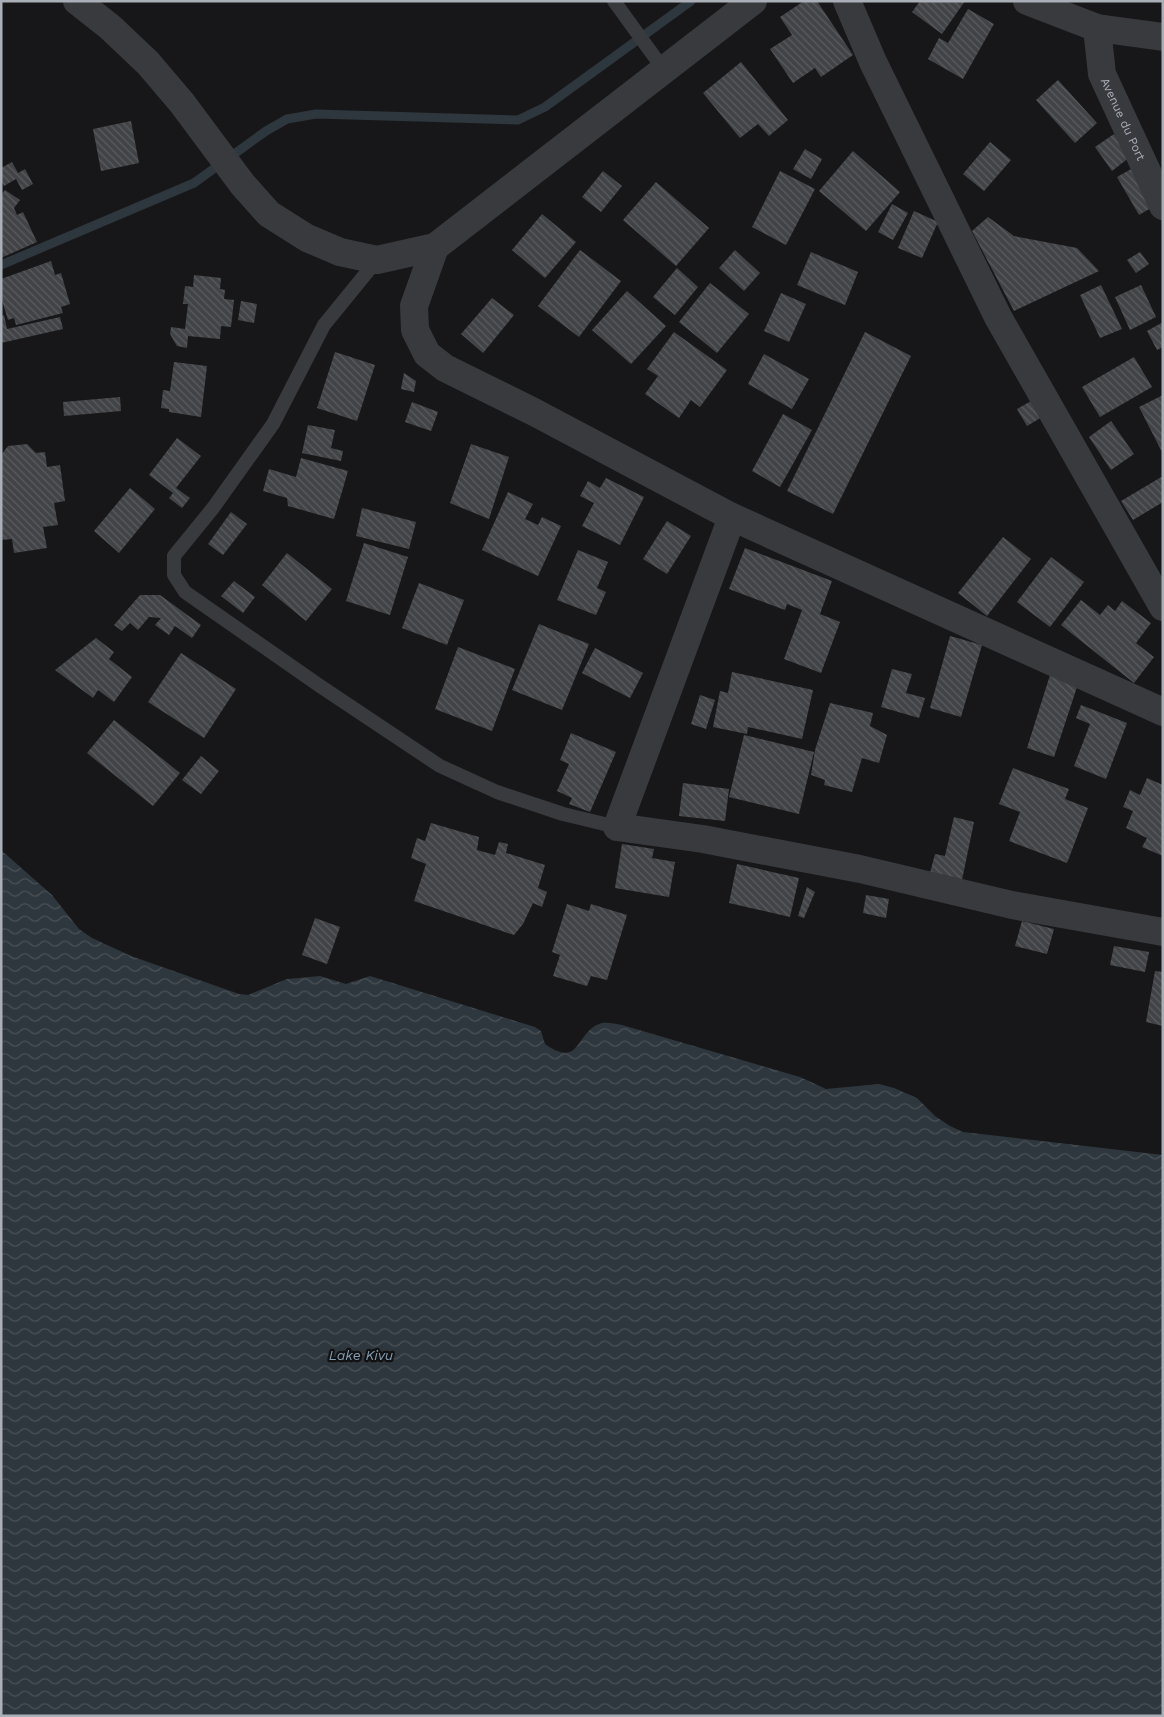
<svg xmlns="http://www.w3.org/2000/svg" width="1164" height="1717" viewBox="0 0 1164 1717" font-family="'Work Sans',sans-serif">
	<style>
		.water { fill: url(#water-waves) }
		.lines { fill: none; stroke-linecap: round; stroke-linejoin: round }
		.stream { stroke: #2e373d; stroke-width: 9 }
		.building { fill: url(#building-back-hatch) }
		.service { stroke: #393a3e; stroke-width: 14 }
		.minor { stroke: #393a3e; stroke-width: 28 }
		.labels { text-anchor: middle; stroke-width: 4.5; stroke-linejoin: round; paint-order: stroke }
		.street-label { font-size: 12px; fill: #aaafb8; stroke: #121214 }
		.water-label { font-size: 14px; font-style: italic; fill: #849db1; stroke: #121214 }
	</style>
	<defs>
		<pattern id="water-waves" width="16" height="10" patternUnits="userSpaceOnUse" patternTransform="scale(1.25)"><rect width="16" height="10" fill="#2e373d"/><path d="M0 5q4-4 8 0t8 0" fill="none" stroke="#4a5157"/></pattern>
		<pattern id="building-back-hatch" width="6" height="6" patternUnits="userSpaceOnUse" patternTransform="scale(1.25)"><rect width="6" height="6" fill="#424346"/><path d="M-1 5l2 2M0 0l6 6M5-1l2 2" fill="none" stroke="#5b5c5f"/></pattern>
	</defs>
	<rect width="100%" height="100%" fill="#171719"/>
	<path class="water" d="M1,850L52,895L79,929L92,938L131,956L239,994L248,995L287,979L320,976L346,984L370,976L535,1027L541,1031L545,1044C582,1070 575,1030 602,1023C607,1022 616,1024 622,1025L800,1077L826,1089L879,1084L894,1088L917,1098L935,1116L950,1126L963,1132L1163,1155V1716H1Z"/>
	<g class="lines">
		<polyline class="stream" points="1,265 194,183 266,131 287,119 316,114 518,120 545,107 691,1"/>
	</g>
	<g class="building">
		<polygon points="804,1 817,1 853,55 821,77 815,68 793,83 770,49 792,35 780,17"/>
		<polygon points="920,1 965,1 942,34 912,12"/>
		<polygon points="968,9 994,24 963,79 928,59 939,38 948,43"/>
		<polygon points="741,62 788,120 769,136 758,124 740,138 703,93"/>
		<polygon points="1058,80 1097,123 1075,143 1036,100"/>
		<polygon points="131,121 139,163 101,171 93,129"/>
		<polygon points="1114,134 1130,157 1112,171 1095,147"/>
		<polygon points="990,142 1011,160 984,191 963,174"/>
		<polygon points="805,149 822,159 811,179 793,169"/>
		<polygon points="853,151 900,192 866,231 819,191"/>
		<polygon points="12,162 18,173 25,169 33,184 22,190 16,179 4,186 1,180 1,168"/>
		<polygon points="1133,168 1156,205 1139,215 1117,177"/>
		<polygon points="603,171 622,186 601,212 582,197"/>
		<polygon points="780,171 815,189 786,245 752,227"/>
		<polygon points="656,182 709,228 676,266 623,220"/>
		<polygon points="5,190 20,200 14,208 17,215 23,212 37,242 1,258 1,195"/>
		<polygon points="892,204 908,213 893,240 878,232"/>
		<polygon points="914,211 938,222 922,258 898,248"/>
		<polygon points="542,214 576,242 545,278 512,250"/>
		<polygon points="988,217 1014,236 1077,248 1099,271 1014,311 972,231"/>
		<polygon points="580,250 621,281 579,337 538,306"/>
		<polygon points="735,250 760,273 744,291 719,268"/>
		<polygon points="811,252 858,272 845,305 797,285"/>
		<polygon points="1140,252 1149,264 1136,273 1127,260"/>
		<polygon points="51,261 55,275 61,273 70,304 61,307 63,313 16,325 14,318 8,320 1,297 1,279"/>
		<polygon points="677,268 698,287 675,315 653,297"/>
		<polygon points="194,275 221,278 220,289 225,290 224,299 234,300 231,327 221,326 220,339 188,336 187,348 177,346 170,334 171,327 185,329 188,304 183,304 185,286 193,287"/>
		<polygon points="710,283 749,314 717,353 679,322"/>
		<polygon points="1101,285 1122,329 1100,338 1080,295"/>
		<polygon points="1141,285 1156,317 1130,330 1115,297"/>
		<polygon points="627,291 666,326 631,364 592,330"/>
		<polygon points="781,293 806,304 789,342 764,331"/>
		<polygon points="492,298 514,315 483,353 461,334"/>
		<polygon points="241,301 257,304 254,323 238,320"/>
		<polygon points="4,315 7,329 60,317 63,329 1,343 1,316"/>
		<polygon points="1163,322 1163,347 1157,350 1147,331"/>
		<polygon points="674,332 727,370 700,407 691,400 679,418 645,394 658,376 647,369"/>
		<polygon points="865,332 911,356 833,514 787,491"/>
		<polygon points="335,352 375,365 357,421 317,408"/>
		<polygon points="764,354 809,379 792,409 748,384"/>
		<polygon points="1134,357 1152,387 1100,417 1082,387"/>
		<polygon points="174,362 207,366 201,417 169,412 169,409 161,408 163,390 170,391"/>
		<polygon points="404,373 416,381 414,392 401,389"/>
		<polygon points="1163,395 1163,454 1139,407"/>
		<polygon points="1040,396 1049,413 1027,426 1017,409"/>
		<polygon points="120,397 121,411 64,416 63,402"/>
		<polygon points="412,402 438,412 431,431 405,422"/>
		<polygon points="783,414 812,430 780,487 752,471"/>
		<polygon points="1111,421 1134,454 1111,470 1089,437"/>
		<polygon points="308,425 335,430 331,448 343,451 341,461 302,453"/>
		<polygon points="177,438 201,456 176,488 190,498 182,508 169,498 173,493 149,475"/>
		<polygon points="27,444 36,453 45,452 47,467 60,465 65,501 54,503 58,525 43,527 47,548 14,553 12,539 1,540 1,455 8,446"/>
		<polygon points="471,444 509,457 489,519 450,503"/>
		<polygon points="301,458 348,471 334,519 288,506 287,498 263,491 269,469 296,477"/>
		<polygon points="1163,476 1163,502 1133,520 1121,501"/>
		<polygon points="606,478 644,497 620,545 582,526 594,503 580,496 588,481 600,488"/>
		<polygon points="130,488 155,509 119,553 94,531"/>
		<polygon points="508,492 533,504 525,519 538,525 542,517 561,526 538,576 482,550"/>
		<polygon points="362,508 416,522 409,549 356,536"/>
		<polygon points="231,512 247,524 223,555 208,544"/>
		<polygon points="667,521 691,536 667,574 643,559"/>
		<polygon points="1003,537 1031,559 987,616 958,593"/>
		<polygon points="364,543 408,557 390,615 346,601"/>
		<polygon points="745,548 832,581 820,614 840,622 821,673 784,659 802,610 787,604 785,610 729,589"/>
		<polygon points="578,550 608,562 597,588 606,592 596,615 557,600"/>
		<polygon points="287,553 332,589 306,621 262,585"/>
		<polygon points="1051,557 1084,582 1050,627 1017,602"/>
		<polygon points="234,581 255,597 243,613 221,596"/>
		<polygon points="419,583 464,600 447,645 402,628"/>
		<polygon points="140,595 160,595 201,625 192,638 175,626 169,635 155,625 161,618 149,617 138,630 130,623 122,631 114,625"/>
		<polygon points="1081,600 1100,615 1108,605 1115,611 1122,601 1151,623 1136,643 1154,657 1134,683 1061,625"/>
		<polygon points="539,624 589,644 562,710 512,690"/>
		<polygon points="950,636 982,645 961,717 930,708"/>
		<polygon points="96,638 114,652 109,659 132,677 114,702 98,690 93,698 55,670"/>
		<polygon points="458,647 515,669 492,731 435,709"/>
		<polygon points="595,648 643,673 630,698 582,673"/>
		<polygon points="181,653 236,689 204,738 148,702"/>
		<polygon points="892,669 912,674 906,693 925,698 919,718 881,707"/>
		<polygon points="732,672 813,690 802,739 748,727 747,734 713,727 720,691 728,693"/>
		<polygon points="1050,675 1078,684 1054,757 1027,748"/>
		<polygon points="700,695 715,700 706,729 691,724"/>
		<polygon points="830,703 873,713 870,726 887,735 879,763 862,758 852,792 824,785 825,780 811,775 815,750"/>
		<polygon points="1081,705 1127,723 1106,779 1074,766 1090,724 1076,718"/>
		<polygon points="114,720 180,773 153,806 87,753"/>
		<polygon points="571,733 616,752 590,812 569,804 572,798 557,791 569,764 560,760"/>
		<polygon points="744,735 814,752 799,814 729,797"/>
		<polygon points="201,756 219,771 201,794 182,780"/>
		<polygon points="1013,768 1069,789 1065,799 1088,808 1067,863 1009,841 1020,812 999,804"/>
		<polygon points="1147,778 1163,785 1163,856 1142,847 1147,838 1126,828 1133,811 1123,807 1130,790 1140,795"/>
		<polygon points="683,783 729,789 725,821 679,816"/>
		<polygon points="954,817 974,822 962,880 930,873 935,854 945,856"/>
		<polygon points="431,823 479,837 477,850 495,855 499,842 508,844 506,853 545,865 538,888 547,892 542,907 533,903 523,924 514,935 414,901 426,864 411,858 417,838 425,841"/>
		<polygon points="622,844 654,849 652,858 675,862 669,897 615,888"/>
		<polygon points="737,864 799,878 790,917 729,903"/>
		<polygon points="807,887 815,892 804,918 798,916"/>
		<polygon points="866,895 889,899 886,918 863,913"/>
		<polygon points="567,904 589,911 591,904 627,915 607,980 591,976 587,986 553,976 560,955 552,952"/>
		<polygon points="315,918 340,927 327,964 302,955"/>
		<polygon points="1022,921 1054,929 1047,954 1015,946"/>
		<polygon points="1114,946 1149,952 1145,972 1110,965"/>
		<polygon points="1155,971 1163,972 1163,1026 1146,1022"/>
	</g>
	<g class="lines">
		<g class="service">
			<polyline points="614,1 664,70"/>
			<polyline points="377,260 324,325 273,424 213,508 174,556 174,575 185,592 320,686 440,766 497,792 563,814 617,827"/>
		</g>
		<g class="minor">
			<polyline points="77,1 110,27 148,63 182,103 243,185 269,214 307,238 340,252 377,260 435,247 753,1"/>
			<polyline points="847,1 873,62 998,317 1163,607"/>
			<polyline points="1027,1 1097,28 1163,37"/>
			<path id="s1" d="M1097,28L1102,74L1163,206"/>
			<polyline points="435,247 414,306 415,330 427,354 445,368 534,412 732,517 1163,712"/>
			<polyline points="732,517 617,827 703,839 860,869 1012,905 1163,932"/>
		</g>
	</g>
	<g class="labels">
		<g class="street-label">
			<text dy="4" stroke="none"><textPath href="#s1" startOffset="96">Avenue du Port</textPath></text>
		</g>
		<g class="water-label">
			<text x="361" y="1360">Lake Kivu</text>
		</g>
	</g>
	<rect width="1164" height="1717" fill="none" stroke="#aaafb8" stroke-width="5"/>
</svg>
